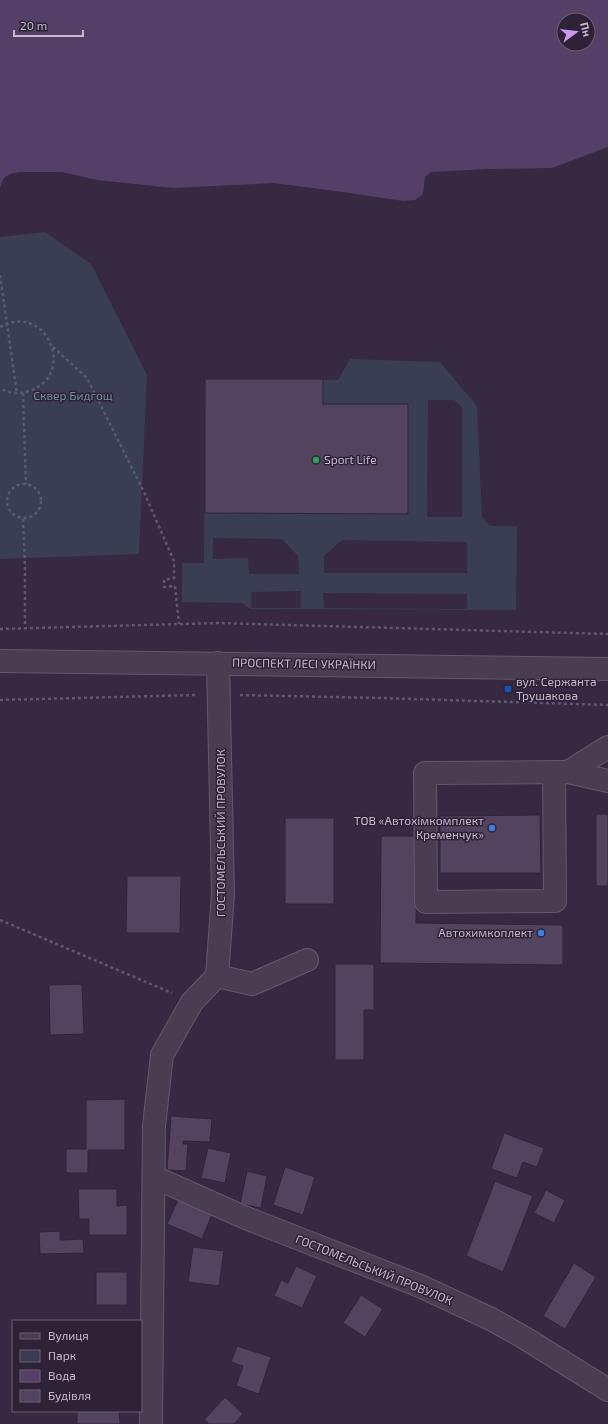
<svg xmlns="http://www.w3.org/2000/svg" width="608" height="1424" viewBox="0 0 608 1424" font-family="'Exo 2',sans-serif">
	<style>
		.green { fill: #3a3e53; fill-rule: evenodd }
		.water { fill: #553e67; fill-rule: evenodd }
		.building { fill: #53435f; stroke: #302439 }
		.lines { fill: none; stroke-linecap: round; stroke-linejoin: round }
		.minor-casing { stroke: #64586c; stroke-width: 24 }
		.path { stroke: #5d596e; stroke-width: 2.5; stroke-dasharray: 3 3; stroke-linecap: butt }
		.minor { stroke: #493d51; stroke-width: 22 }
		.leisure-dot { fill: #2e9e5b; stroke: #2e2237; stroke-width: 1.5 }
		.transit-dot { fill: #1a4fb4; stroke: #2e2237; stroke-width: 1.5 }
		.shop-dot { fill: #3f7fe0; stroke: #2e2237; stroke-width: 1.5 }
		.labels { text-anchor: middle; stroke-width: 3; stroke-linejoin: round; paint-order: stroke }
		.park-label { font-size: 12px; fill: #73929a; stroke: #2e2237 }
		.poi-label { font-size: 12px; fill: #c4bacb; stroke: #2e2237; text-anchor: start }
		.street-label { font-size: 12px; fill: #c4bacb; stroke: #2e2237 }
	</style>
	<rect width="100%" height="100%" fill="#372942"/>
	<g class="green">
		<polygon points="45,232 91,264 147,375 139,554 0,559 0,237"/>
		<path d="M350,359L440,362L477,406L482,517L490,526H517L516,610L250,609L243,603L182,602V563H204L205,379L338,380ZM428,400H454L462,407V517H427ZM213,538L282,539L298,556L299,574H249L248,558L213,559ZM342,540L467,542V573H324V556ZM301,591V608H251V592ZM323,593L467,594V609L324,608Z"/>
	</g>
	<path class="water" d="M0,0H608V147L552,168L489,169L431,172L425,177L423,194L415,200L403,201L350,193L274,183L173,188L97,180L62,172H19L10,174L4,178L0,187ZM564,20H588V44H564Z"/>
	<g class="building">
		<polygon points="205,379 323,379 323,404 408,404 408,514 205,513"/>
		<rect x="596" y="814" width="12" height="72"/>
		<polygon points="540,815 541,873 440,873 440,816"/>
		<rect x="285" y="818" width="49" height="86"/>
		<polygon points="381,836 417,836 416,923 563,925 563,965 380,963"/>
		<polygon points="127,876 181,876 180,933 126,933"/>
		<polygon points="335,964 374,964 374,1010 364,1010 364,1060 335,1060"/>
		<polygon points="82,984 84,1034 50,1035 49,985"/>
		<polygon points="125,1099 125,1150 88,1150 88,1173 66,1173 66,1149 86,1149 86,1100"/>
		<polygon points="171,1116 212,1119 210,1142 183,1141 183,1144 188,1144 186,1171 167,1170"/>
		<polygon points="504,1133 544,1148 537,1167 523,1162 517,1178 491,1169"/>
		<polygon points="208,1148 231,1153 225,1183 201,1178"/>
		<polygon points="285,1167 315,1177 303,1215 273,1205"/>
		<polygon points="247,1171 267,1176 261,1208 240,1204"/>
		<polygon points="495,1181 533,1196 503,1272 466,1256"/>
		<polygon points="78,1189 117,1189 117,1206 127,1205 127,1235 89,1235 89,1219 79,1219"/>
		<polygon points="546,1190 565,1200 554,1223 534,1213"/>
		<polygon points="179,1198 213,1212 202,1239 167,1224"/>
		<polygon points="60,1231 60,1240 83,1239 84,1253 40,1254 39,1232"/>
		<polygon points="193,1247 224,1251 219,1286 188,1282"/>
		<polygon points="574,1263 596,1277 565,1329 543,1316"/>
		<polygon points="296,1266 317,1276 302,1308 274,1296 281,1280 288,1283"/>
		<rect x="96" y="1272" width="31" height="33"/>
		<polygon points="361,1295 383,1309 365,1337 343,1323"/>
		<polygon points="237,1346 271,1357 259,1394 236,1386 243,1366 231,1362"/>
		<polygon points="225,1397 243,1414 234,1424 209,1424 204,1420"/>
		<polygon points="77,1411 119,1411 120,1424 77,1424"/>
	</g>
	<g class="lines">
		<g class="minor-casing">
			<g id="minor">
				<polyline points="0,661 608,669"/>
				<polyline points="554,772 555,901 426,902 425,773 568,772 608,781"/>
				<polyline points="568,772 608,747"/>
				<polyline points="217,976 252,984 307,960"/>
				<polyline points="154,1177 246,1218 420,1286 491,1319 523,1337 608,1390"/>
				<polyline points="151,1424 154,1126 162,1055 192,1002 217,976 223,894 218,663"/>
			</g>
		</g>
		<g class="path">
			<polyline points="0,275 17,394"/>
			<path d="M0,327C48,301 77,376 29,391C19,394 9,394 0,388"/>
			<polyline points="53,347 87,378 143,490 174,561 174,578 164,580 164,587 175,586 179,624"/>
			<polyline points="23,393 26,484"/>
			<circle cx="24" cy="501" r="17"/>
			<polyline points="23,519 25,566 25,629"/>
			<polyline points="0,629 218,623 608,634"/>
			<polyline points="240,695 380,698 608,705"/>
			<polyline points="0,700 195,695"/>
			<polyline points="0,920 172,993"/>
		</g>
		<use href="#minor" class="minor"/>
	</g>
	<circle class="leisure-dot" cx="316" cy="460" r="4"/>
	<rect class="transit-dot" x="504" y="685" width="8" height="8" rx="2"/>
	<g class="shop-dot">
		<circle cx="492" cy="828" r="4"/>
		<circle cx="541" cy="933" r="4"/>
	</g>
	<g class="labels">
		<g class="park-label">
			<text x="73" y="400">Сквер Бидгощ</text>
		</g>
		<g class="poi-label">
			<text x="324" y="464">Sport Life</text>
			<text x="516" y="686">вул. Сержанта<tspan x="516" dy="14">Трушакова</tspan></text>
			<text x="484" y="825" text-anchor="end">ТОВ «Автохімкомплект<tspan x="484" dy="14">Кременчук»</tspan></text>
			<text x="533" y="937" text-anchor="end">Автохимкоплект</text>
		</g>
		<g class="street-label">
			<text transform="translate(304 664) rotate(1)" y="4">ПРОСПЕКТ ЛЕСІ УКРАЇНКИ</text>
			<text transform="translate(221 833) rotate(-90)" y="4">ГОСТОМЕЛЬСЬКИЙ ПРОВУЛОК</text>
			<text transform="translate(374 1270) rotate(22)" y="4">ГОСТОМЕЛЬСЬКИЙ ПРОВУЛОК</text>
		</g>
	</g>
	<rect x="12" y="1320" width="130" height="92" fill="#2e2237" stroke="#6a5f72"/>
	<rect x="20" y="1333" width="20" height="6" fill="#493d51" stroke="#6a5f72"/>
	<text x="48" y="1340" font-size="12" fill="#c4bacb">Вулиця</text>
	<rect x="20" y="1350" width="20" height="12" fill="#3a3e53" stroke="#6a5f72"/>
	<text x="48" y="1360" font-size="12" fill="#c4bacb">Парк</text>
	<rect x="20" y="1370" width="20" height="12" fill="#553e67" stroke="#6a5f72"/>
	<text x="48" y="1380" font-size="12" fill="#c4bacb">Вода</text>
	<rect x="20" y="1390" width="20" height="12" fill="#53435f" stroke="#6a5f72"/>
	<text x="48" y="1400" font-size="12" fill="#c4bacb">Будівля</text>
	<g transform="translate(576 32) rotate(75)"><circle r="19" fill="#2e2237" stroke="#6a5f72"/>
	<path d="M0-3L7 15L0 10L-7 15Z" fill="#ce99f2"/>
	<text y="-6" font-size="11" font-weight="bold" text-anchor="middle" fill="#c4bacb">Пн</text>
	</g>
	<path d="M14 30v6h69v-6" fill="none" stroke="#c4bacb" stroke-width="2"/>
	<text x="20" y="30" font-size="12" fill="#c4bacb" stroke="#2e2237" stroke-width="3" paint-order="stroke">20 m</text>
</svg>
